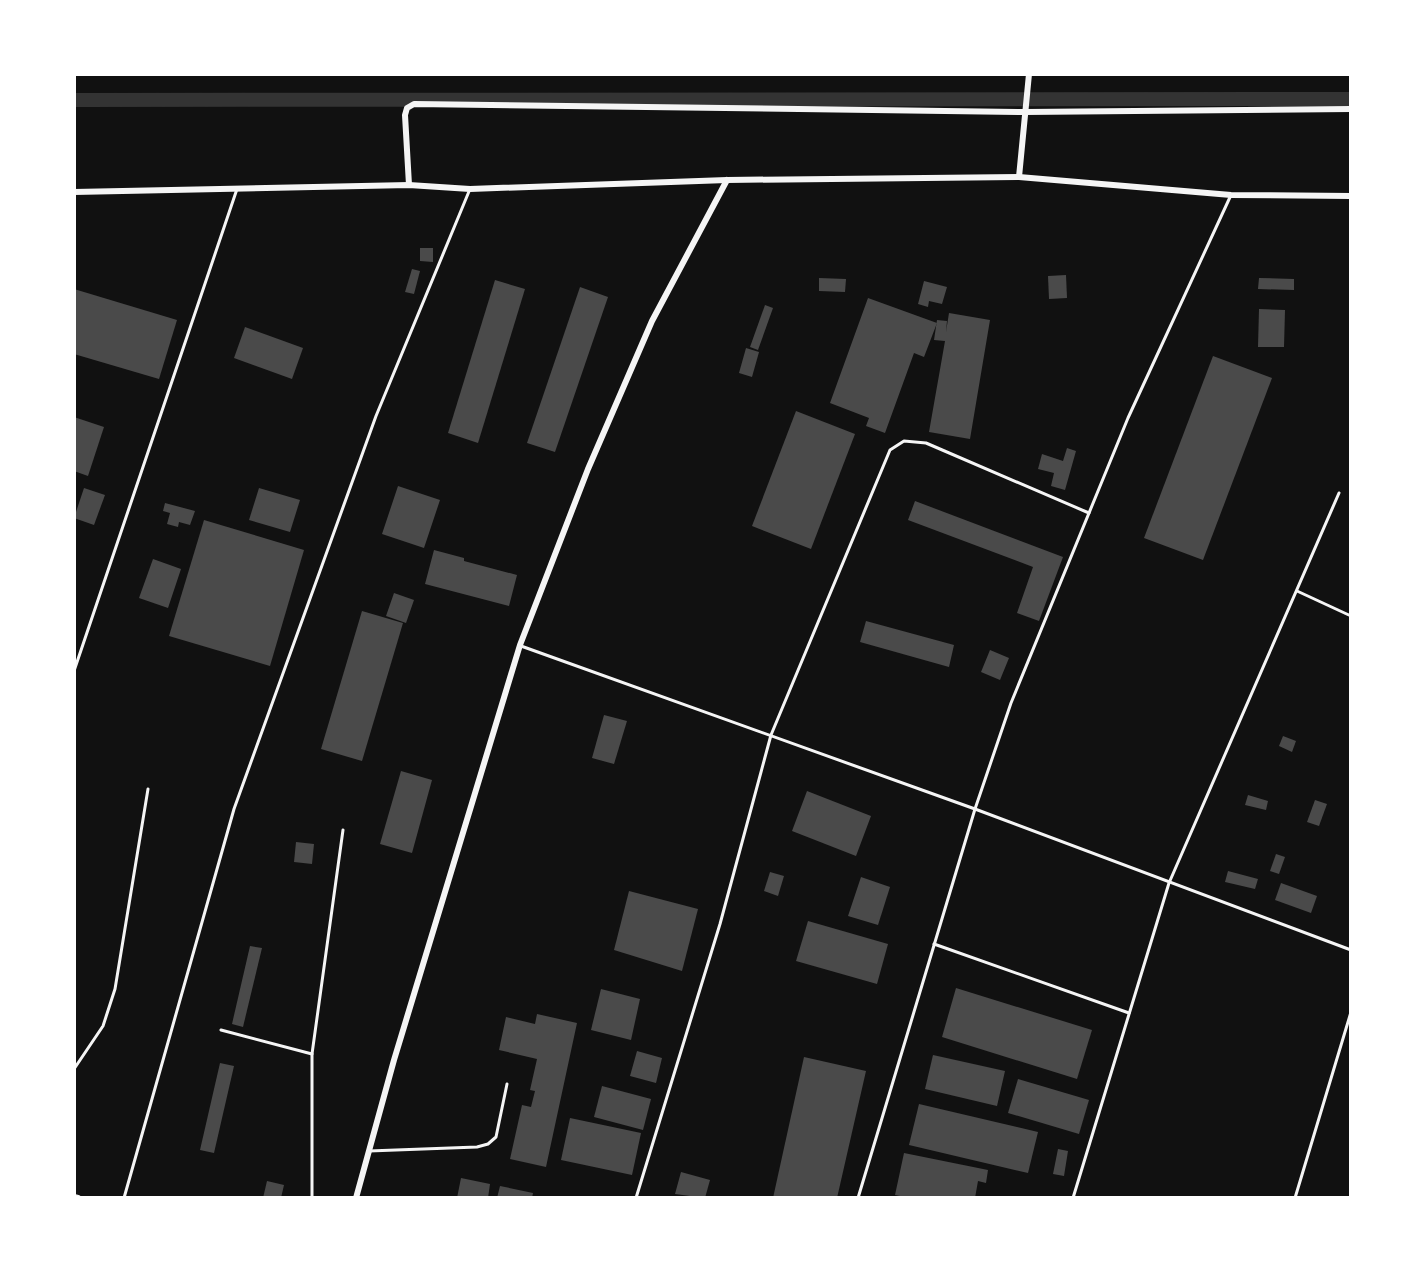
<svg xmlns="http://www.w3.org/2000/svg" width="1425" height="1272" viewBox="0 0 1425 1272" font-family="Manrope,sans-serif">
	<style>
		.lines { fill: none; stroke-linecap: round; stroke-linejoin: round }
		.canal { stroke: #333; stroke-width: 14 }
		.building { fill: #4a4a4a }
		.service { stroke: #f5f5f5; stroke-width: 3 }
		.minor { stroke: #f5f5f5; stroke-width: 6 }
	</style>
	<rect width="100%" height="100%" fill="#111"/>
	<g class="lines">
		<polyline class="canal" points="74,100 1351,99"/>
	</g>
	<g class="building">
		<polygon points="420,248 433,248 433,262 420,261"/>
		<polygon points="412,269 420,271 414,294 405,292"/>
		<polygon points="1066,275 1067,298 1049,299 1048,276"/>
		<polygon points="819,278 846,279 845,292 819,291"/>
		<polygon points="1259,278 1294,279 1294,290 1258,289"/>
		<polygon points="495,280 525,289 478,443 448,433"/>
		<polygon points="924,281 947,287 942,304 929,301 928,307 918,304"/>
		<polygon points="580,287 608,297 555,452 527,443"/>
		<polygon points="74,289 177,320 159,379 74,354"/>
		<polygon points="868,298 937,323 924,357 914,353 885,433 866,426 869,418 830,403"/>
		<polygon points="765,305 773,308 758,350 750,347"/>
		<polygon points="1259,309 1285,310 1284,347 1258,347"/>
		<polygon points="949,313 990,320 970,439 929,432 945,341 934,340 937,320 947,321 946,332"/>
		<polygon points="245,327 303,348 292,379 234,358"/>
		<polygon points="746,348 759,352 752,377 739,373"/>
		<polygon points="1213,356 1272,378 1203,560 1144,538"/>
		<polygon points="796,411 855,434 811,549 752,526"/>
		<polygon points="74,417 104,427 88,476 74,471"/>
		<polygon points="1067,448 1076,451 1065,490 1051,486 1054,473 1038,469 1042,454 1063,461"/>
		<polygon points="398,486 440,500 424,548 382,534"/>
		<polygon points="84,488 105,495 94,525 74,518"/>
		<polygon points="259,488 300,500 290,532 249,520"/>
		<polygon points="915,501 1063,557 1039,621 1017,613 1033,567 908,520"/>
		<polygon points="165,503 195,511 190,525 179,522 178,527 167,524 170,513 163,511"/>
		<polygon points="204,520 304,550 270,666 169,636"/>
		<polygon points="434,550 464,558 464,561 517,575 509,606 425,584"/>
		<polygon points="153,559 181,569 168,608 139,598"/>
		<polygon points="394,593 414,600 406,623 386,616"/>
		<polygon points="362,611 403,623 362,761 321,749"/>
		<polygon points="866,621 954,645 949,667 860,642"/>
		<polygon points="990,650 1009,658 1000,680 981,672"/>
		<polygon points="604,715 627,721 614,764 592,758"/>
		<polygon points="1283,736 1296,741 1292,752 1279,746"/>
		<polygon points="401,771 432,780 412,853 380,844"/>
		<polygon points="807,791 871,816 856,856 792,831"/>
		<polygon points="1248,795 1268,801 1266,810 1245,805"/>
		<polygon points="1315,800 1327,804 1319,826 1307,822"/>
		<polygon points="296,842 314,844 312,864 294,862"/>
		<polygon points="1276,854 1285,857 1279,874 1270,871"/>
		<polygon points="1228,871 1258,879 1255,889 1225,882"/>
		<polygon points="770,872 784,876 778,896 764,891"/>
		<polygon points="861,877 890,887 878,925 848,916"/>
		<polygon points="1281,883 1317,896 1311,913 1275,900"/>
		<polygon points="629,891 698,909 682,971 614,950"/>
		<polygon points="808,921 888,944 877,984 796,961"/>
		<polygon points="250,946 262,948 243,1027 232,1024"/>
		<polygon points="956,988 1092,1030 1077,1079 942,1037"/>
		<polygon points="601,989 640,999 631,1040 591,1030"/>
		<polygon points="537,1014 577,1023 546,1167 510,1159 522,1105 531,1107 535,1091 530,1090 537,1059 499,1050 506,1017 535,1024"/>
		<polygon points="637,1051 662,1058 656,1083 630,1076"/>
		<polygon points="933,1055 1005,1071 997,1106 925,1089"/>
		<polygon points="804,1057 866,1071 837,1198 773,1198"/>
		<polygon points="220,1063 234,1066 214,1153 200,1150"/>
		<polygon points="1018,1079 1089,1100 1079,1134 1008,1113"/>
		<polygon points="602,1086 651,1099 643,1130 594,1117"/>
		<polygon points="919,1104 1038,1132 1028,1173 909,1145"/>
		<polygon points="570,1118 641,1133 632,1175 561,1160"/>
		<polygon points="1058,1149 1068,1151 1064,1176 1053,1174"/>
		<polygon points="904,1153 988,1170 986,1183 978,1181 975,1198 910,1198 895,1195"/>
		<polygon points="681,1172 710,1180 705,1198 675,1194"/>
		<polygon points="461,1178 490,1184 488,1198 457,1198"/>
		<polygon points="267,1181 284,1185 281,1198 263,1198"/>
		<polygon points="500,1186 533,1193 532,1198 497,1198"/>
	</g>
	<g class="lines">
		<g class="service">
			<polyline points="1297,591 1351,616"/>
			<polyline points="521,646 975,809 1351,950"/>
			<polyline points="74,671 237,189"/>
			<polyline points="934,944 1129,1013"/>
			<polyline points="221,1030 312,1054"/>
			<polyline points="74,1069 103,1026 115,989 148,789"/>
			<polyline points="369,1151 477,1147 488,1144 496,1137 507,1084"/>
			<polyline points="124,1198 234,809 376,416 470,189"/>
			<polyline points="312,1198 312,1054 343,830"/>
			<polyline points="636,1198 720,924 771,735 890,450 904,441 926,443 1089,513"/>
			<polyline points="858,1198 975,809 1011,703 1128,418 1231,195"/>
			<polyline points="1073,1198 1169,883 1339,493"/>
			<polyline points="1295,1198 1351,1012"/>
		</g>
		<g class="minor">
			<polyline points="1019,177 1029,74"/>
			<polyline points="409,185 405,115 407,108 414,104 1025,112 1351,109"/>
			<polyline points="74,192 409,185 470,189 727,180 1019,177 1231,195 1351,196"/>
			<polyline points="74,1197 78,1198"/>
			<polyline points="356,1198 394,1060 520,645 588,469 652,321 727,180"/>
		</g>
	</g>
	<rect width="1425" height="1272" fill="none" stroke="#ffffff" stroke-width="152"/>
</svg>
